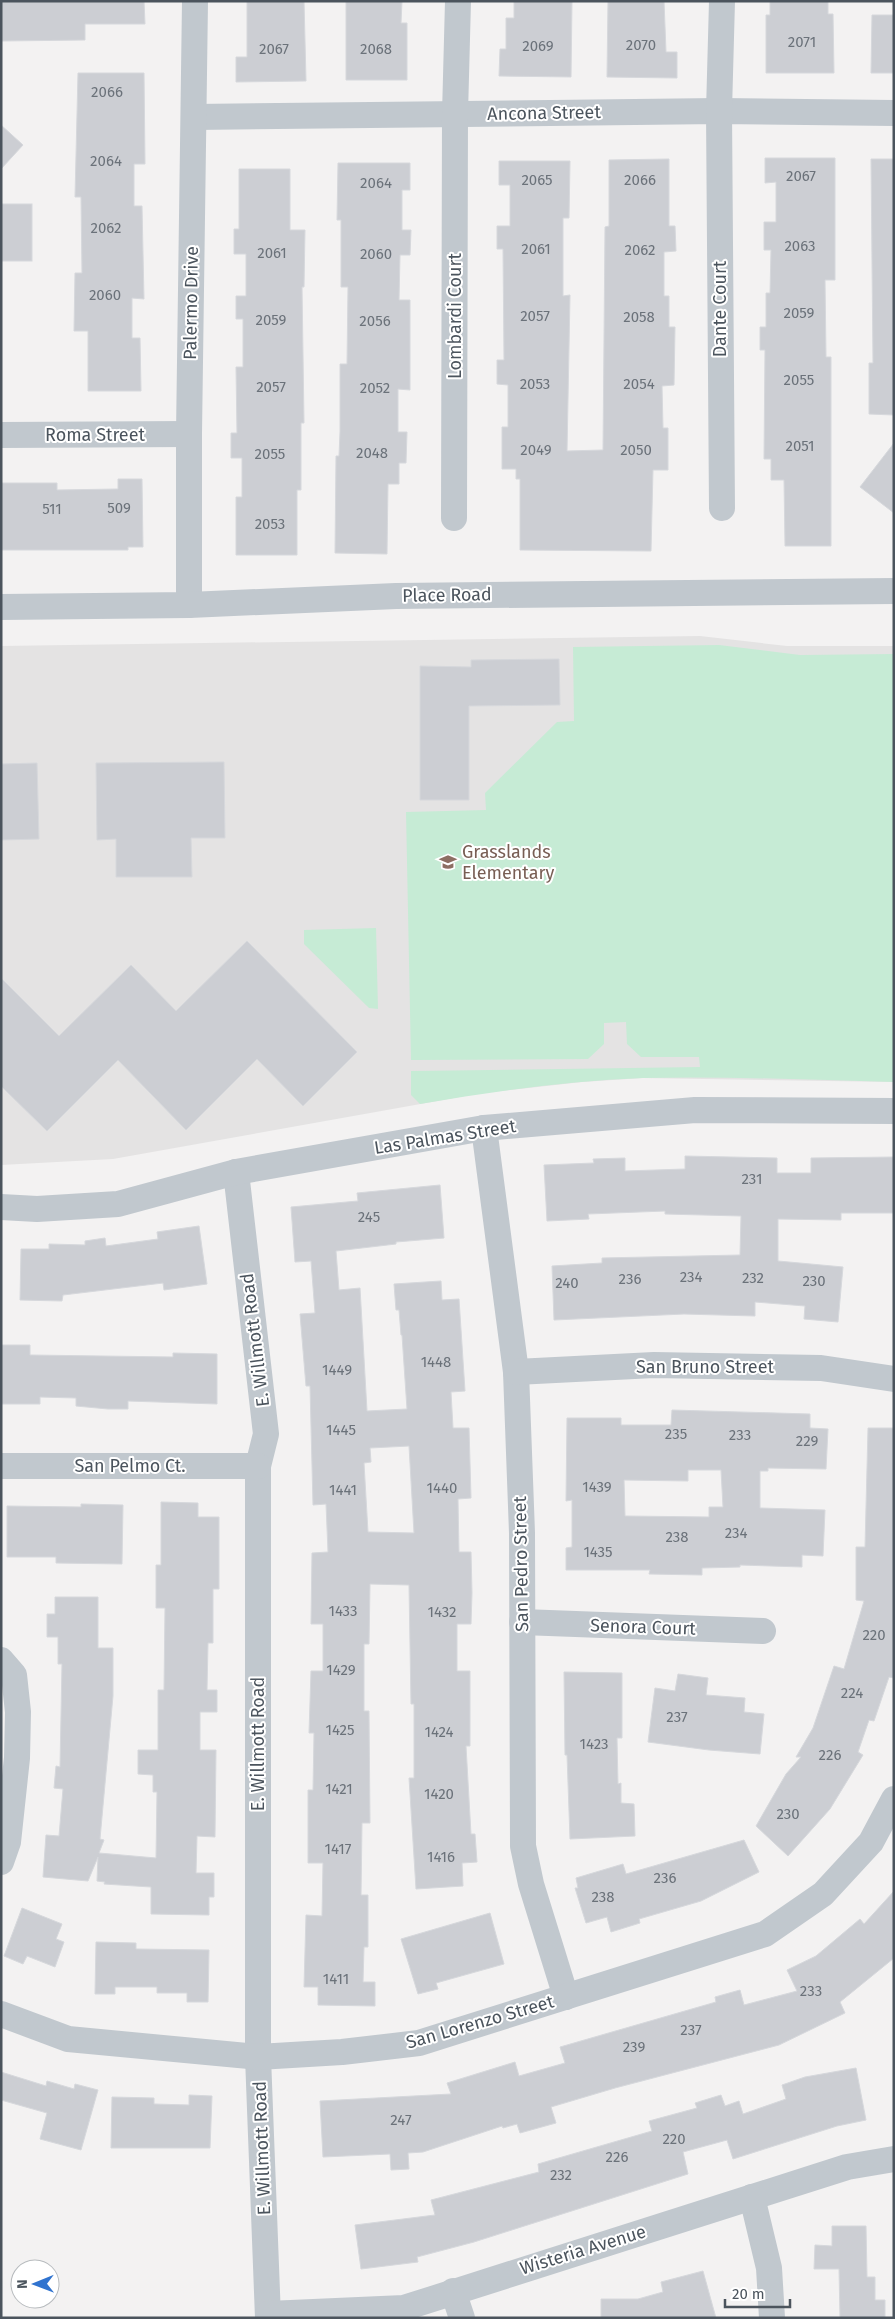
<svg xmlns="http://www.w3.org/2000/svg" width="895" height="2319" viewBox="0 0 895 2319" font-family="'Fira Sans',sans-serif">
	<style>
		.education { fill: #e4e3e3 }
		.green { fill: #c6ebd5 }
		.building { fill: #ccced3; stroke: #d6d8dc; fill-rule: evenodd }
		.lines { fill: none; stroke-linecap: round; stroke-linejoin: round }
		.minor { stroke: #c1c8ce; stroke-width: 26 }
		.labels { text-anchor: middle; stroke-width: 4; stroke-linejoin: round; paint-order: stroke }
		.number-label { font-size: 15px; fill: #6b727a }
		.street-label { font-size: 18px; fill: #4b545d; stroke: #fff }
		.education-label { font-size: 18px; fill: #785e54; stroke: #fff; text-anchor: start }
	</style>
	<rect width="100%" height="100%" fill="#f3f2f2"/>
	<polygon class="education" points="700,636 787,646 894,646 894,1082 643,1078 582,1082 482,1093 113,1159 1,1165 1,646"/>
	<g class="green">
		<path d="M719,645L800,655L894,654V1082C810,1080 726,1076 643,1078C568,1081 494,1091 420,1104L411,1095V1071L700,1067L699,1057H641L627,1044L626,1022L604,1023V1044L588,1059L411,1060L406,812L486,810L485,793L557,722L574,721L573,647Z"/>
		<polygon points="376,928 378,1009 369,1008 304,944 304,930"/>
	</g>
	<g class="building">
		<polygon points="1,1 144,1 145,24 85,24 85,40 1,41"/>
		<polygon points="247,1 304,1 306,81 236,82 236,57 247,57"/>
		<polygon points="346,1 402,1 401,23 407,23 407,80 346,80"/>
		<polygon points="514,1 572,1 571,77 499,76 500,49 506,49 506,18 514,18"/>
		<polygon points="608,1 664,1 666,52 677,52 677,78 607,77"/>
		<polygon points="770,1 828,1 828,14 833,14 834,73 766,73 766,15 770,15"/>
		<polygon points="872,15 894,15 894,73 871,73"/>
		<polygon points="78,73 144,73 145,164 134,164 134,206 142,206 144,299 132,298 132,338 140,338 141,391 88,391 88,331 74,331 75,273 82,273 81,197 75,197"/>
		<polygon points="1,125 23,145 1,169"/>
		<polygon points="765,158 835,158 835,280 825,280 826,357 831,357 831,546 785,546 784,480 771,480 771,459 764,459 765,350 760,350 760,327 766,327 766,293 770,293 771,250 764,250 764,222 776,222 776,182 765,183"/>
		<polygon points="669,159 669,226 675,226 676,251 664,252 664,296 669,296 669,327 675,327 674,385 662,386 663,428 668,428 668,470 653,470 651,551 520,550 520,479 516,479 516,469 502,469 502,427 508,427 508,385 497,384 497,360 504,360 503,249 497,249 497,226 510,226 510,185 499,185 499,161 570,161 569,218 563,218 563,296 570,295 567,451 603,450 605,227 609,226 609,160"/>
		<polygon points="871,159 894,159 894,415 869,414 869,363 873,363"/>
		<polygon points="338,163 410,163 410,190 402,190 402,230 411,230 410,255 400,255 399,300 410,300 410,390 398,389 398,432 407,432 406,463 399,463 399,484 388,484 387,554 335,553 336,456 339,456 340,432 340,364 347,364 348,287 341,287 341,220 337,220"/>
		<polygon points="239,169 290,169 290,230 305,230 304,287 302,287 304,423 301,423 301,490 297,490 297,555 236,555 236,497 242,497 242,458 231,458 231,433 237,433 236,367 243,367 243,319 236,319 236,296 246,296 246,254 234,254 234,229 239,229"/>
		<rect x="1" y="204" width="31" height="57"/>
		<polygon points="894,443 894,513 860,487"/>
		<polygon points="118,479 142,479 143,547 128,547 128,550 1,550 1,483 57,483 57,490 118,489"/>
		<polygon points="559,659 560,705 469,706 469,800 420,800 420,666 471,667 471,660"/>
		<polygon points="224,762 225,838 191,838 192,877 116,877 116,839 97,840 96,763"/>
		<polygon points="37,763 39,839 1,840 1,764"/>
		<polygon points="247,941 357,1052 303,1106 257,1059 186,1130 118,1060 47,1131 1,1086 1,978 59,1036 131,965 176,1011"/>
		<polygon points="685,1156 777,1158 777,1173 811,1173 811,1158 894,1157 894,1213 841,1213 841,1220 778,1219 778,1261 843,1267 838,1322 804,1319 805,1306 755,1302 755,1316 684,1314 554,1320 552,1266 602,1263 602,1258 740,1255 741,1216 665,1214 665,1211 588,1214 589,1219 547,1221 544,1165 594,1163 593,1159 625,1158 625,1171 685,1169"/>
		<path d="M440,1185L444,1238L396,1242V1244L336,1251L339,1290L360,1288L367,1411L407,1409L402,1335H401L399,1310H396L394,1284L441,1281L442,1300L459,1299L465,1391L451,1392L453,1428H469L471,1498L458,1499L459,1552H471L472,1593L471,1624H457V1671H470V1746H466L471,1834H475L477,1862L462,1863L463,1886L416,1889L409,1778H414V1704H411L409,1585L370,1584L369,1644H364V1711H369L370,1823H362L361,1895H368V1947H364L363,1982H375V2006L318,2005V1987H304L306,1915L322,1916L323,1863H308V1790H313L314,1733H309L311,1671H323V1624H311L312,1553L328,1552L326,1504L313,1505L310,1386H306L300,1314L315,1313L311,1261L295,1262L291,1207L358,1201L357,1193ZM409,1446L414,1533L368,1532L364,1463L371,1462L370,1448Z"/>
		<polygon points="199,1226 207,1284 164,1290 163,1283 63,1295 62,1301 20,1300 21,1249 49,1249 49,1244 85,1245 85,1241 105,1238 106,1246 158,1239 157,1232"/>
		<polygon points="1,1345 30,1345 30,1355 173,1357 173,1353 217,1354 217,1404 128,1401 128,1409 108,1409 76,1406 76,1398 40,1397 40,1404 1,1404"/>
		<path d="M672,1410L810,1414V1428L828,1429L826,1469L768,1468V1471H760V1508L825,1510L823,1556L802,1555V1567L740,1565V1567L702,1568V1575L649,1574L650,1570H566V1548L572,1547V1500L566,1501L567,1418H621V1425H671ZM688,1470H721L723,1507H709V1517L625,1516L624,1480L688,1481Z"/>
		<polygon points="868,1428 894,1428 894,1678 889,1677 874,1721 869,1720 858,1752 863,1755 830,1809 788,1856 756,1826 786,1774 801,1757 796,1757 813,1728 834,1666 844,1669 864,1601 856,1600 856,1547 865,1547"/>
		<polygon points="161,1502 198,1503 198,1517 219,1517 219,1589 213,1589 213,1643 208,1643 207,1690 217,1690 217,1712 200,1712 200,1750 216,1750 215,1837 197,1836 196,1873 214,1873 214,1897 209,1897 209,1915 151,1914 151,1887 104,1884 105,1882 97,1881 98,1857 88,1881 43,1877 46,1835 59,1836 63,1789 54,1788 56,1766 60,1767 62,1664 58,1664 58,1637 47,1637 47,1614 55,1614 55,1597 98,1597 98,1648 113,1648 113,1696 100,1839 104,1840 99,1853 156,1858 157,1792 153,1792 153,1775 138,1774 138,1750 158,1750 158,1690 164,1690 165,1608 156,1608 156,1565 161,1565"/>
		<polygon points="81,1504 123,1505 122,1564 56,1563 56,1557 7,1557 7,1506 81,1507"/>
		<polygon points="564,1672 622,1673 622,1738 617,1738 618,1784 621,1783 621,1803 634,1804 635,1836 570,1839 567,1755 565,1755"/>
		<polygon points="678,1674 708,1678 706,1695 745,1698 744,1712 764,1714 760,1754 709,1750 648,1742 655,1688 675,1691"/>
		<polygon points="744,1840 759,1872 701,1901 639,1919 640,1923 611,1932 607,1917 586,1923 575,1888 578,1888 576,1878 623,1864 626,1874"/>
		<polygon points="894,1891 894,1958 840,2002 845,2013 779,2045 615,2088 551,2107 556,2123 520,2133 517,2124 503,2128 502,2126 423,2152 408,2153 409,2169 391,2170 390,2154 323,2157 320,2101 451,2094 447,2083 515,2062 519,2076 565,2063 560,2047 716,2002 715,1997 740,1990 744,2005 797,1991 787,1970 816,1956 860,1919 864,1924"/>
		<polygon points="22,1908 62,1924 56,1939 64,1942 55,1967 27,1956 23,1964 4,1956"/>
		<polygon points="490,1913 504,1964 436,1983 438,1989 418,1994 401,1939"/>
		<polygon points="96,1942 136,1943 136,1949 209,1950 208,2002 187,2002 187,1993 157,1993 157,1987 115,1987 115,1994 95,1994"/>
		<polygon points="856,2068 866,2120 837,2126 733,2159 727,2140 683,2152 688,2174 474,2242 417,2257 418,2262 361,2269 355,2225 435,2215 431,2200 539,2172 538,2164 652,2131 649,2121 697,2108 695,2103 721,2095 725,2106 739,2101 743,2114 786,2099 782,2085 805,2077"/>
		<polygon points="1,2072 46,2086 47,2081 74,2089 75,2084 98,2090 81,2150 40,2139 47,2113 1,2100"/>
		<polygon points="189,2095 212,2096 210,2148 111,2148 112,2097 154,2098 154,2104 189,2105"/>
		<polygon points="832,2226 866,2226 867,2277 875,2277 875,2300 885,2300 885,2318 840,2318 839,2269 814,2269 815,2245 832,2246"/>
		<polygon points="703,2271 716,2318 601,2318 601,2299 638,2299 663,2292 661,2282"/>
	</g>
	<g class="lines">
		<g class="minor">
			<polyline points="194,117 719,111 894,113"/>
			<polyline points="1,435 189,434"/>
			<polyline points="722,508 719,111 722,1"/>
			<polyline points="454,518 455,114 458,1"/>
			<polyline points="189,605 189,434 195,1"/>
			<polyline points="1,607 189,605 396,596 894,591"/>
			<polyline points="484,1128 516,1372 522,1533 523,1846 531,1884 566,1997"/>
			<polyline points="236,1172 266,1434 258,1466 258,2057 268,2318"/>
			<polyline points="1,1207 37,1209 118,1204 236,1172 484,1128 695,1110 894,1111"/>
			<polyline points="516,1372 654,1365 821,1368 894,1379"/>
			<polyline points="1,1466 258,1466"/>
			<polyline points="522,1622 763,1631"/>
			<polyline points="1,1660 14,1675 18,1712 17,1758 8,1842 1,1862"/>
			<polyline points="1,2014 68,2039 258,2057 342,2052 419,2043 765,1934 823,1894 871,1842 894,1799"/>
			<polyline points="752,2197 769,2268 772,2318"/>
			<polyline points="453,2291 462,2318"/>
			<polyline points="268,2314 404,2308 847,2167 894,2159"/>
		</g>
	</g>
	<defs>
		<g id="school-bare" transform="scale(1.35)"><path d="M0-5L7-2L0 1L-7-2ZM-4 1L0 2.5L4 1V4Q0 6-4 4Z" fill="#8d6e63" stroke="#fff" stroke-width="2.5" paint-order="stroke"/></g>
	</defs>
	<g fill-rule="evenodd">
		<use href="#school-bare" x="448" y="862"/>
	</g>
	<g class="labels">
		<g class="number-label">
			<text x="802" y="47">2071</text>
			<text x="641" y="50">2070</text>
			<text x="538" y="51">2069</text>
			<text x="274" y="54">2067</text>
			<text x="376" y="54">2068</text>
			<text x="107" y="97">2066</text>
			<text x="106" y="166">2064</text>
			<text x="801" y="181">2067</text>
			<text x="537" y="185">2065</text>
			<text x="640" y="185">2066</text>
			<text x="376" y="188">2064</text>
			<text x="106" y="233">2062</text>
			<text x="800" y="251">2063</text>
			<text x="536" y="254">2061</text>
			<text x="640" y="255">2062</text>
			<text x="272" y="258">2061</text>
			<text x="376" y="259">2060</text>
			<text x="105" y="300">2060</text>
			<text x="799" y="318">2059</text>
			<text x="535" y="321">2057</text>
			<text x="639" y="322">2058</text>
			<text x="271" y="325">2059</text>
			<text x="375" y="326">2056</text>
			<text x="799" y="385">2055</text>
			<text x="535" y="389">2053</text>
			<text x="639" y="389">2054</text>
			<text x="271" y="392">2057</text>
			<text x="375" y="393">2052</text>
			<text x="800" y="451">2051</text>
			<text x="536" y="455">2049</text>
			<text x="636" y="455">2050</text>
			<text x="372" y="458">2048</text>
			<text x="270" y="459">2055</text>
			<text x="119" y="513">509</text>
			<text x="52" y="514">511</text>
			<text x="270" y="529">2053</text>
			<text x="752" y="1184">231</text>
			<text x="369" y="1222">245</text>
			<text x="691" y="1282">234</text>
			<text x="753" y="1283">232</text>
			<text x="630" y="1284">236</text>
			<text x="814" y="1286">230</text>
			<text x="567" y="1288">240</text>
			<text x="436" y="1367">1448</text>
			<text x="337" y="1375">1449</text>
			<text x="341" y="1435">1445</text>
			<text x="676" y="1439">235</text>
			<text x="740" y="1440">233</text>
			<text x="807" y="1446">229</text>
			<text x="597" y="1492">1439</text>
			<text x="442" y="1493">1440</text>
			<text x="343" y="1495">1441</text>
			<text x="736" y="1538">234</text>
			<text x="677" y="1542">238</text>
			<text x="598" y="1557">1435</text>
			<text x="343" y="1616">1433</text>
			<text x="442" y="1617">1432</text>
			<text x="874" y="1640">220</text>
			<text x="341" y="1675">1429</text>
			<text x="852" y="1698">224</text>
			<text x="677" y="1722">237</text>
			<text x="340" y="1735">1425</text>
			<text x="439" y="1737">1424</text>
			<text x="594" y="1749">1423</text>
			<text x="830" y="1760">226</text>
			<text x="339" y="1794">1421</text>
			<text x="439" y="1799">1420</text>
			<text x="788" y="1819">230</text>
			<text x="338" y="1854">1417</text>
			<text x="441" y="1862">1416</text>
			<text x="665" y="1883">236</text>
			<text x="603" y="1902">238</text>
			<text x="336" y="1984">1411</text>
			<text x="811" y="1996">233</text>
			<text x="691" y="2035">237</text>
			<text x="634" y="2052">239</text>
			<text x="401" y="2125">247</text>
			<text x="674" y="2144">220</text>
			<text x="617" y="2162">226</text>
			<text x="561" y="2180">232</text>
		</g>
		<g class="street-label">
			<text transform="translate(544 113) rotate(-1)" y="6">Ancona Street</text>
			<text transform="translate(191 303) rotate(-89)" y="6">Palermo Drive</text>
			<text transform="translate(720 309) rotate(-90)" y="6">Dante Court</text>
			<text transform="translate(455 316) rotate(-90)" y="6">Lombardi Court</text>
			<text x="95" y="441">Roma Street</text>
			<text transform="translate(447 595) rotate(-1)" y="6">Place Road</text>
			<text transform="translate(445 1137) rotate(-9)" y="6">Las Palmas Street</text>
			<text transform="translate(255 1340) rotate(-97)" y="6">E. Willmott Road</text>
			<text x="705" y="1373">San Bruno Street</text>
			<text x="130" y="1472">San Pelmo Ct.</text>
			<text transform="translate(521 1564) rotate(-91)" y="6">San Pedro Street</text>
			<text transform="translate(643 1627) rotate(2)" y="6">Senora Court</text>
			<text transform="translate(258 1744) rotate(-90)" y="6">E. Willmott Road</text>
			<text transform="translate(480 2022) rotate(-16)" y="6">San Lorenzo Street</text>
			<text transform="translate(262 2148) rotate(-92)" y="6">E. Willmott Road</text>
			<text transform="translate(583 2250) rotate(-17)" y="6">Wisteria Avenue</text>
		</g>
		<g class="education-label">
			<text x="462" y="858">Grasslands<tspan x="462" dy="21">Elementary</tspan></text>
		</g>
	</g>
	<rect width="895" height="2319" fill="none" stroke="#4b545d" stroke-width="5"/>
	<g transform="translate(35 2284) rotate(269)"><circle r="24" fill="#ffffff" stroke="#b7bbbe"/>
	<path d="M0-4L9 19L0 12L-9 19Z" fill="#3073cf"/>
	<text y="-8" font-size="14" font-weight="bold" text-anchor="middle" fill="#4b545d">N</text>
	</g>
	<path d="M725 2299v8h65v-8" fill="none" stroke="#4b545d" stroke-width="2.5"/>
	<text x="732" y="2299" font-size="15" fill="#4b545d" stroke="#ffffff" stroke-width="4" paint-order="stroke">20 m</text>
</svg>
